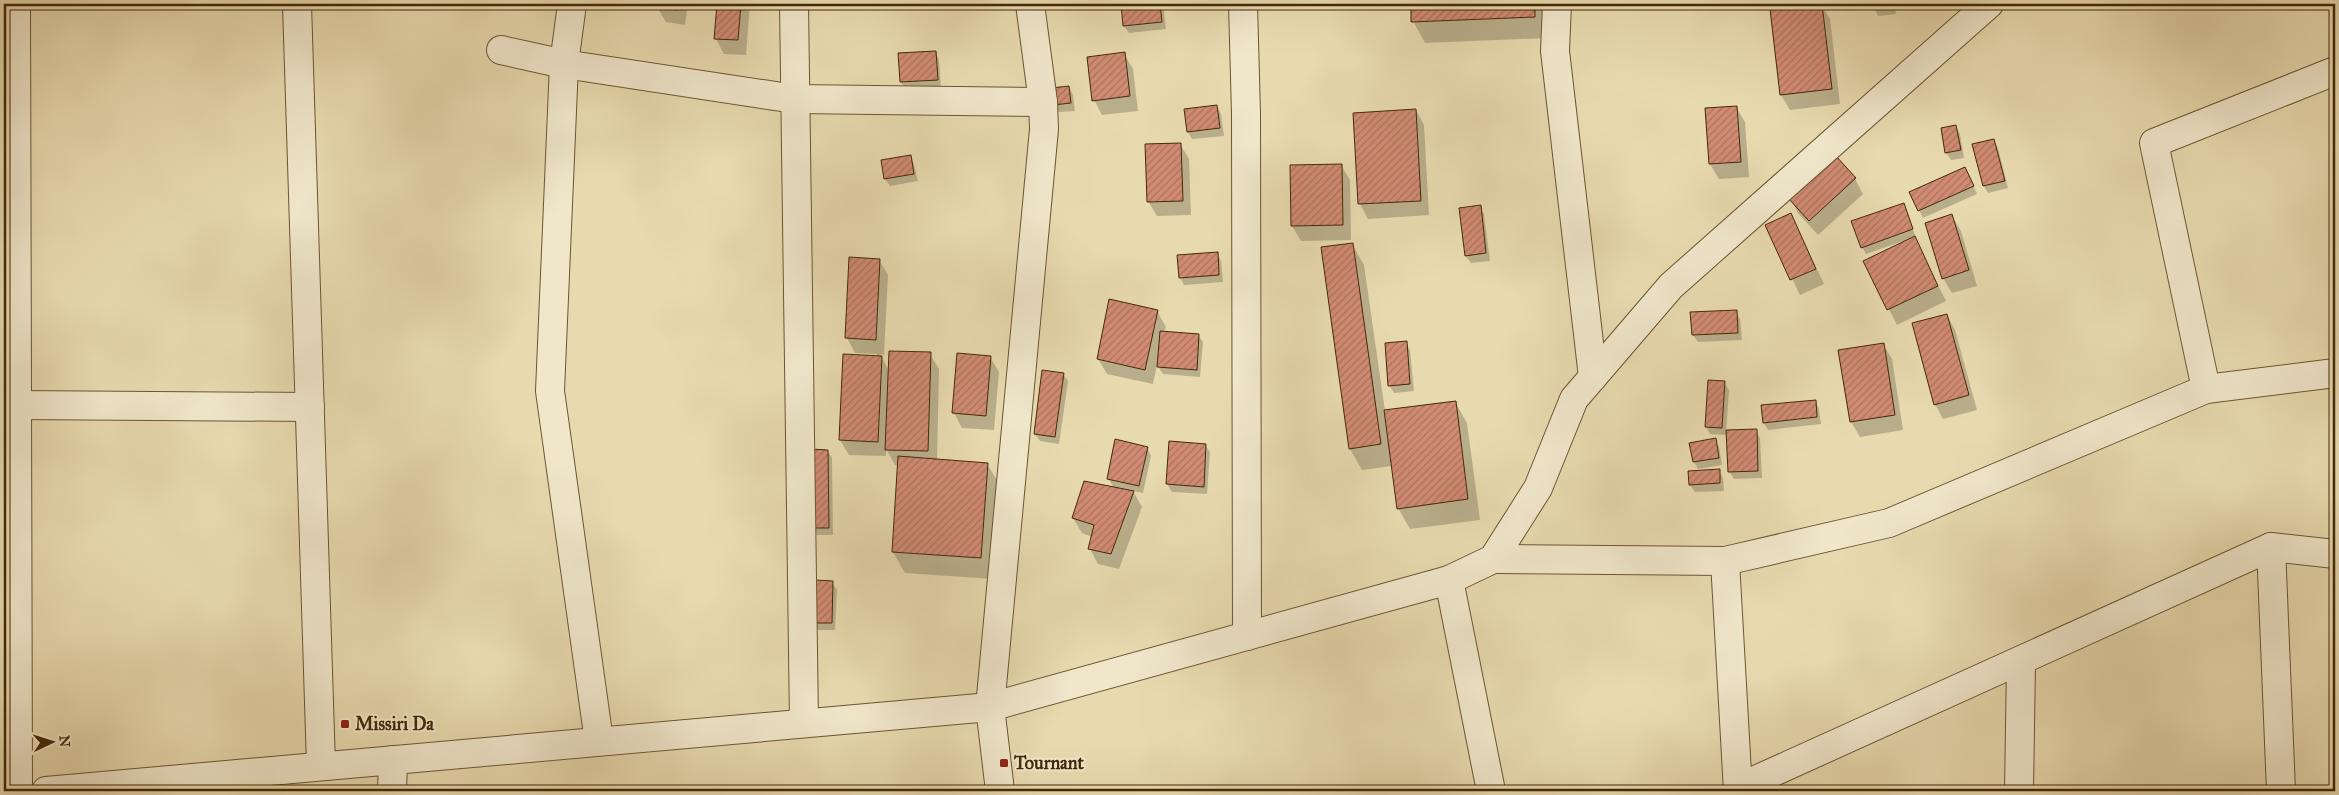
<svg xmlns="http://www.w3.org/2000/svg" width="2339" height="795" viewBox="0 0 2339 795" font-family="'IM FELL Great Primer',serif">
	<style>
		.shadow { fill: #0003 }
		.building { fill: url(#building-hatch); stroke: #432908 }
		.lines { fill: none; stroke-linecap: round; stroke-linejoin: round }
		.street-casing { stroke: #6c5532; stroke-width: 30 }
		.street { stroke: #f0e7cb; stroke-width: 28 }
		.poi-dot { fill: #8f2418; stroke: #f0e7cb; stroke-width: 2 }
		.labels { text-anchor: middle; stroke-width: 4; stroke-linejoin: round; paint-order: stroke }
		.poi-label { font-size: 18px; font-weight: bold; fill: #432908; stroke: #f0e7cb; text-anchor: start }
	</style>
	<defs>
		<pattern id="building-hatch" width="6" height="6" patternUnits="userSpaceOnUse" patternTransform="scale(1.25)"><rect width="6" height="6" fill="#d18b74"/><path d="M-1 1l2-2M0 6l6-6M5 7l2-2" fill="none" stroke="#ab725d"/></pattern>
	</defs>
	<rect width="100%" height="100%" fill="#e8daaf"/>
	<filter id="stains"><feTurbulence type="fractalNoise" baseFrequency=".004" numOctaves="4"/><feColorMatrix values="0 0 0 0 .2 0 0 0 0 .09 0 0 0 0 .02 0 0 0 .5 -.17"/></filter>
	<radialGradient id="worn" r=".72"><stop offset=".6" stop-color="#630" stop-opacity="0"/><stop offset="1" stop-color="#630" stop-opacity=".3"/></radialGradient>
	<g class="shadow">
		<polygon points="658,4 688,4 685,25 666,22 657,7"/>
		<polygon points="718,4 750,4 746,55 724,54 716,39"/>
		<polygon points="900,4 942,4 942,7 902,8"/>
		<polygon points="1122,4 1163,4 1166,29 1129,33 1124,26"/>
		<polygon points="1412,4 1545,4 1547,38 1425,43 1413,21"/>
		<polygon points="1821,4 1830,19 1840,104 1790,110 1781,95 1771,10"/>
		<polygon points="1873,4 1894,4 1896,14 1878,16"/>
		<polygon points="935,52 939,59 941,87 906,90 901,82 899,55"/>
		<polygon points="1124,54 1133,69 1138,111 1102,115 1094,100"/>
		<polygon points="1069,87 1073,95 1075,111 1058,112 1054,105"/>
		<polygon points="1217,106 1221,114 1224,136 1192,139 1188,132"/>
		<polygon points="1736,107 1745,122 1749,177 1719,179 1710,164 1706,109"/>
		<polygon points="1416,110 1424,125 1429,215 1368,219 1360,204 1355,115"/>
		<polygon points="1956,127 1960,134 1964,158 1951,160 1946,153 1942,129"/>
		<polygon points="1993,140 1998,148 2008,188 1988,193 1984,186"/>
		<polygon points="1180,144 1189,159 1191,215 1157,216 1148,201"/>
		<polygon points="910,156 914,164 918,181 890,186 885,179"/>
		<polygon points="1341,165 1350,180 1351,240 1301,241 1292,226 1291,166"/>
		<polygon points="1969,176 1977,194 1923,218 1911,193"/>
		<polygon points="1855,179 1863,194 1818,235 1798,213 1790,198"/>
		<polygon points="1903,204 1916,237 1914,237 1946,301 1897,325 1865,262 1904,243 1903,241 1866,254 1862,247"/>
		<polygon points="1480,207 1484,214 1490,261 1471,263 1466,256"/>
		<polygon points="1791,215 1824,284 1800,295 1767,226"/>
		<polygon points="1952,216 1961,231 1977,286 1952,293 1943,278"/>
		<polygon points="1352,244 1364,265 1385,411 1455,402 1467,423 1480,520 1410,529 1398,508 1392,466 1362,470 1350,449"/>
		<polygon points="1217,253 1221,261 1223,282 1184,285 1180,277"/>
		<polygon points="850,259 879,260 888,275 884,355 880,354 889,371 930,354 939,369 937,460 987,464 1000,485 993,579 905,573 893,552 899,465 895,465 886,449 886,456 849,455 840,440 877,357 877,354 855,353 847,338"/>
		<polygon points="1157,311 1166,327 1164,332 1198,335 1203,342 1200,377 1163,374 1157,365 1153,384 1107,374 1098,359"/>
		<polygon points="1736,312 1740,319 1742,340 1698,342 1693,335"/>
		<polygon points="1947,315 1955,330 1977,410 1943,419 1935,404"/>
		<polygon points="1406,343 1410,350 1414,391 1394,393 1389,385"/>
		<polygon points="1883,344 1892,359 1903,430 1860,437 1851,422"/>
		<polygon points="990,357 999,372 994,430 962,428 954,413"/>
		<polygon points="1063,374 1068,381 1059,444 1040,441 1035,434"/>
		<polygon points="1724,382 1729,390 1726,432 1756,431 1760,438 1762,478 1734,479 1729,471 1727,435 1710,434 1706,426"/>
		<polygon points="1815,401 1819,409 1821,424 1768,430 1764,423 1762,407"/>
		<polygon points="1715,440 1719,447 1722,465 1698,469 1694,462 1691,444"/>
		<polygon points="1205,445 1210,452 1207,494 1172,492 1167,484"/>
		<polygon points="1147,448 1151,456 1143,493 1133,491 1142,507 1119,569 1098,564 1090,549 1092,537 1082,533 1073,518 1114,488 1108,478"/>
		<polygon points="828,451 832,458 833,535 817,535 813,528"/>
		<polygon points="1719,470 1723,478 1724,491 1695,492 1690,485"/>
		<polygon points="832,582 837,590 835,630 818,630 814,622"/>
	</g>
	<g class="building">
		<polygon points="656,4 678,4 677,10 656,8"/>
		<polygon points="717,4 741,4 738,40 714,39"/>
		<polygon points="1121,4 1160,4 1162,22 1123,26"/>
		<polygon points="1411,4 1535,4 1535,17 1411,22"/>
		<polygon points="1811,4 1822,4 1832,89 1780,95 1770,9"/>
		<polygon points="1872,4 1892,4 1892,6 1873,9"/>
		<polygon points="936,51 938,80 900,82 898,53"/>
		<polygon points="1125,52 1130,96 1092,101 1087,57"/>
		<polygon points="1069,86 1071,103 1053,105 1051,88"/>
		<polygon points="1217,105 1220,128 1187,132 1184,109"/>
		<polygon points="1737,106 1741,162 1709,164 1705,108"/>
		<polygon points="1416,109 1421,201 1358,204 1353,113"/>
		<polygon points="1956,125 1961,150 1945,153 1941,128"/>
		<polygon points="1994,139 2005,181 1983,186 1972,144"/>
		<polygon points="1181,143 1183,201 1147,202 1145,144"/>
		<polygon points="911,155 914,174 884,179 881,160"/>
		<polygon points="1836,156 1856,178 1809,221 1788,198"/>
		<polygon points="1342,164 1343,225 1291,226 1290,165"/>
		<polygon points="1965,167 1974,186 1918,211 1909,192"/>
		<polygon points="1904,203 1913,229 1861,248 1851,221"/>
		<polygon points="1481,205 1486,253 1465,256 1459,208"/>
		<polygon points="1791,213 1816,269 1790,280 1765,225"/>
		<polygon points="1952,214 1969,270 1942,279 1925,223"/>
		<polygon points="1915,236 1938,286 1887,310 1863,261"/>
		<polygon points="1353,243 1381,444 1349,449 1321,247"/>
		<polygon points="1218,252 1219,275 1179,278 1177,255"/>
		<polygon points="849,257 880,259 876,340 845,338"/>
		<polygon points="1109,299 1158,310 1145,370 1097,359"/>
		<polygon points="1737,310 1738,333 1692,335 1690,312"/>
		<polygon points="1947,314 1969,395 1934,405 1912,323"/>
		<polygon points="1160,331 1199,334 1197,370 1157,367"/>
		<polygon points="1407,341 1410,384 1388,386 1385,343"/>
		<polygon points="1884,343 1895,415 1850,422 1838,350"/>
		<polygon points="889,351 931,352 928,451 885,450"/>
		<polygon points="957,353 991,356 986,416 952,413"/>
		<polygon points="843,354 882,356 878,442 839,440"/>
		<polygon points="1042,370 1064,373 1055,437 1034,434"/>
		<polygon points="1708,380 1725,381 1722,428 1705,427"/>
		<polygon points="1816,400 1817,417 1763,423 1761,405"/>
		<polygon points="1456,401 1468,499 1397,509 1384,410"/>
		<polygon points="1757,429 1758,471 1728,472 1726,430"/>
		<polygon points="1716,438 1719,458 1693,462 1689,443"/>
		<polygon points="1115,439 1148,447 1139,486 1107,479"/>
		<polygon points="1169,441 1206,444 1204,487 1166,484"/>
		<polygon points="811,449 828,450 829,528 812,528"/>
		<polygon points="898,456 988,463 981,558 892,552"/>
		<polygon points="1720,469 1720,483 1689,485 1688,471"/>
		<polygon points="1084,481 1134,491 1111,554 1088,549 1094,525 1072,518"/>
		<polygon points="815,580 833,581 832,623 813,623"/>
	</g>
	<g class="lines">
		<g class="street-casing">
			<g id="street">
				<polyline points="16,4 18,791"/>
				<polyline points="297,4 321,766"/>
				<polyline points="572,4 564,64 550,391 599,741"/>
				<polyline points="794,4 804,723"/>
				<polyline points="1243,4 1246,114 1247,636"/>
				<polyline points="1557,4 1555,51 1593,377"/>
				<polyline points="501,50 564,64 795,99 1043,102"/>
				<polyline points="2206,389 2154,143 2335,71"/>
				<polyline points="16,405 310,407"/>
				<polyline points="2271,547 2281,791"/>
				<polyline points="1493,559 1725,561 1889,523 2206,389 2335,373"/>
				<polyline points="1725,561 1738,791"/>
				<polyline points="1449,580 1491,791"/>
				<polyline points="1738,788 2271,547 2335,554"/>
				<polyline points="46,791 990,707 1449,580 1493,559 1538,488 1574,399 1671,286 1989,4"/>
				<polyline points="392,791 393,760"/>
				<polyline points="1000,791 990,707 1044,129 1043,102 1030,4"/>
				<polyline points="2019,791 2021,662"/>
			</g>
		</g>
		<use href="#street" class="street"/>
	</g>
	<g class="poi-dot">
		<rect x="340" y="719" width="10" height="10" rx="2.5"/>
		<rect x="999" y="758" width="10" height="10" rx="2.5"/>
	</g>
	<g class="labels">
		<g class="poi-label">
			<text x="355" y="730">Missiri Da</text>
			<text x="1014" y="769">Tournant</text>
		</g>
	</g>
	<rect width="2339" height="795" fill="none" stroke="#e8daaf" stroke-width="20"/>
	<rect x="5" y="5" width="2329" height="785" fill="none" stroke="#432908" stroke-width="2.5"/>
	<rect x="10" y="10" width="2319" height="775" fill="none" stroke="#432908"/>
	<g transform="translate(52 742) rotate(86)" stroke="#f0e7cb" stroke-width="4" paint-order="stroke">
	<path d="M0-4L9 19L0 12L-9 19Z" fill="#432908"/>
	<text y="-8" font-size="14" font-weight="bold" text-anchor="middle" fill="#432908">N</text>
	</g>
	<rect width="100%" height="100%" filter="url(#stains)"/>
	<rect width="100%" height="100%" fill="url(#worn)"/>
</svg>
